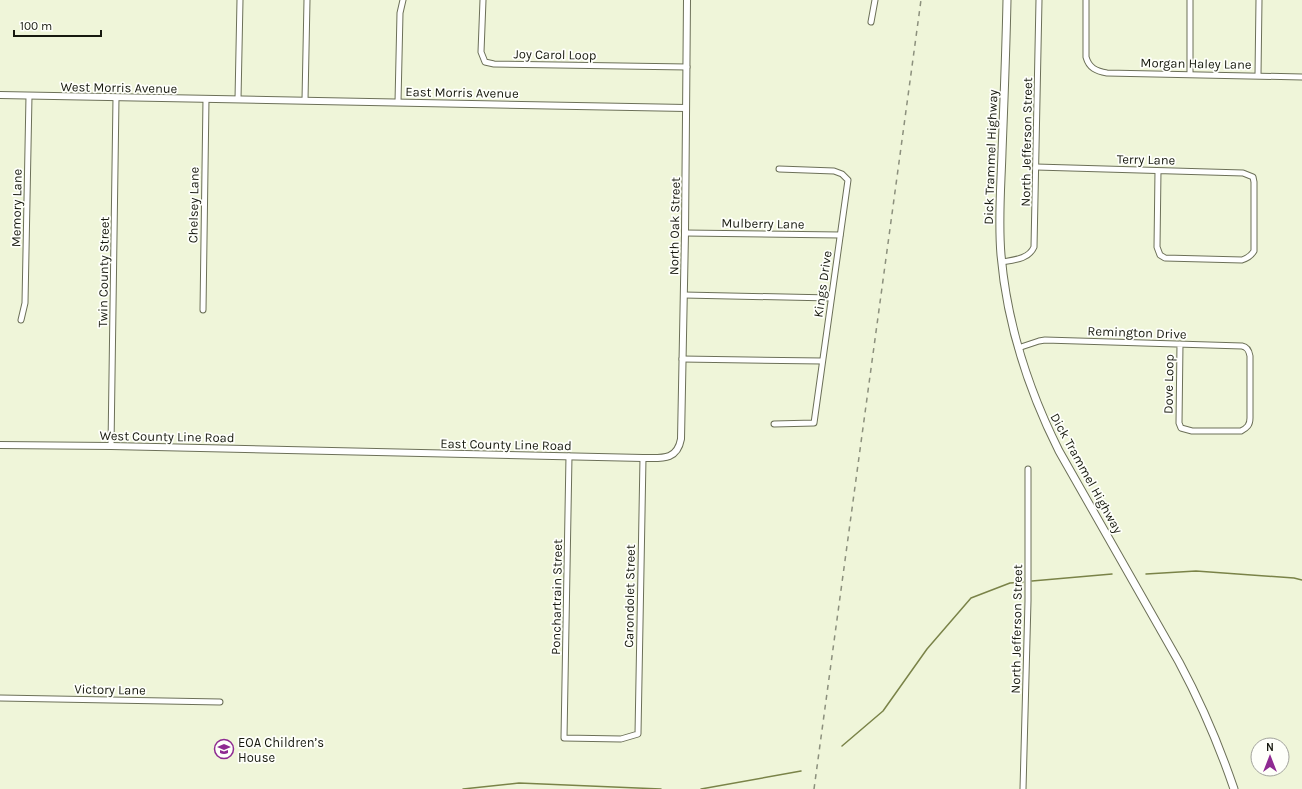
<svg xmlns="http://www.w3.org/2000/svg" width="1302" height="789" viewBox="0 0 1302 789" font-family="Karla,sans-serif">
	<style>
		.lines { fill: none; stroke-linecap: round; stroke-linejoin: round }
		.stream { stroke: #7a8348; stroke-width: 1.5 }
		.minor-casing { stroke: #6c7058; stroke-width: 7 }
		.tertiary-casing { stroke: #6c7058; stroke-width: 8 }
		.secondary-casing { stroke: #6c7058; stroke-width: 9 }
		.minor { stroke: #fff; stroke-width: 5 }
		.tertiary { stroke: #fff; stroke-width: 6 }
		.secondary { stroke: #fff; stroke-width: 7 }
		.rail { stroke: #8c907d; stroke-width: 1.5; stroke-dasharray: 5 5; stroke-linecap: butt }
		.labels { text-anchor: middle; stroke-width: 3.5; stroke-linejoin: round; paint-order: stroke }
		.street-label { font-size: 13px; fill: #17190f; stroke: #fefffa }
		.poi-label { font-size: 13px; fill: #17190f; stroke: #fefffa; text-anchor: start }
	</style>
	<rect width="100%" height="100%" fill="#eff5d9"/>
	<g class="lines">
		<g class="stream">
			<polyline points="1146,574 1196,571 1294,578 1302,580"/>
			<polyline points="1032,581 1112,574"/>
			<polyline points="842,746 883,711 927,649 971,598 1010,583 1023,582"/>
			<polyline points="463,789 519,783 661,789"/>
			<polyline points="701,789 801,771"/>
		</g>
		<g class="minor-casing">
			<g id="minor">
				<polyline points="483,0 481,52 485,62 494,64 687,67"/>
				<path d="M1086,0V57C1089,68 1096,71 1107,73L1302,77"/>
				<polyline points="871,22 875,0"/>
				<polyline points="1190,74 1190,0"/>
				<polyline points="1258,75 1259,0"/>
				<polyline points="238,99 240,0"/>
				<polyline points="305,100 307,0"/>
				<polyline points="398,102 400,13 403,0"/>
				<path d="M1036,167L1243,173L1253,177L1254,182V251C1251,256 1248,258 1242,260L1165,258L1160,255L1157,247L1158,171"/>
				<polyline points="685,233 840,235"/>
				<path d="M1002,262C1014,260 1029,259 1034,247L1039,0"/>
				<polyline points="684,295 831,298"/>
				<polyline points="203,310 206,99"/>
				<polyline points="21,320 25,303 29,96"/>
				<path d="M1018,348L1039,341L1045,340L1242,346C1247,347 1249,350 1250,356V418C1250,425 1247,428 1241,431H1192L1181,428L1179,423L1180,344"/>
				<polyline points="682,359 822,361"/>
				<polyline points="774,424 814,423 848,180 842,174 834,171 779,169"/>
				<polyline points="111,446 116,98"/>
				<polyline points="569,456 564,738 621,739 638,734 643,458"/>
				<polyline points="0,698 220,702"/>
				<polyline points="1023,789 1028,601 1028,469"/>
			</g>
		</g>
		<g class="tertiary-casing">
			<g id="tertiary">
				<polyline points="0,95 686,108"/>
				<path d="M0,445L111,446L643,458C661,458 677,461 681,439L685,233L687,0"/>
			</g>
		</g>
		<g class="secondary-casing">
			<path id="secondary" d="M1007,0C1006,51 1004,101 1002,152C1001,186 998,220 1001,255C1007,324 1028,389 1059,451L1179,662C1201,703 1219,745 1234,789"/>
		</g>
		<use href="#minor" class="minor"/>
		<use href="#tertiary" class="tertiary"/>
		<use href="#secondary" class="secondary"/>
		<polyline class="rail" points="814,789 921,0"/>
	</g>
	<defs>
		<g id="school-ring" transform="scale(1)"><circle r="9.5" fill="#fefffa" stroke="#8e2a91" stroke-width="1.5"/><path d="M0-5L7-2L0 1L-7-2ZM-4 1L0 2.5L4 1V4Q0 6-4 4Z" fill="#8e2a91"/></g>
	</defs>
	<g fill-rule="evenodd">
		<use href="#school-ring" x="224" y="749"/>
	</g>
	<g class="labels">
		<g class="street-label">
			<text transform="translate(555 54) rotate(1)" y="5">Joy Carol Loop</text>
			<text transform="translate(1196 63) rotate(1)" y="5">Morgan Haley Lane</text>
			<text transform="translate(119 87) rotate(1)" y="5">West Morris Avenue</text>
			<text transform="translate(462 92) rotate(1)" y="5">East Morris Avenue</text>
			<text transform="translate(1026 142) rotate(-89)" y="5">North Jefferson Street</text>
			<text transform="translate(990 157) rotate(-88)" y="5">Dick Trammel Highway</text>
			<text transform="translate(1146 159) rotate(1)" y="5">Terry Lane</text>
			<text transform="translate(193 205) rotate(-89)" y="5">Chelsey Lane</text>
			<text transform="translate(16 208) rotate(-89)" y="5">Memory Lane</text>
			<text transform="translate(763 223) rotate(1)" y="5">Mulberry Lane</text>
			<text transform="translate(674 226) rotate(-89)" y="5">North Oak Street</text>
			<text transform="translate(103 272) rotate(-89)" y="5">Twin County Street</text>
			<text transform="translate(822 284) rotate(-82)" y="5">Kings Drive</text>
			<text transform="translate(1137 332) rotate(2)" y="5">Remington Drive</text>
			<text transform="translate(1168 384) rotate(-89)" y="5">Dove Loop</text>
			<text transform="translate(167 436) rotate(1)" y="5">West County Line Road</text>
			<text transform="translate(506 444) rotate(1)" y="5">East County Line Road</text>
			<text transform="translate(1087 473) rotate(61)" y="5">Dick Trammel Highway</text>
			<text transform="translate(629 596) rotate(-89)" y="5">Carondolet Street</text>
			<text transform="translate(556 597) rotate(-89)" y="5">Ponchartrain Street</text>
			<text transform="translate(1016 629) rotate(-89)" y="5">North Jefferson Street</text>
			<text transform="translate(110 689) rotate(1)" y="5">Victory Lane</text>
		</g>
		<g class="poi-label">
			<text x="238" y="747">EOA Children’s<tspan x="238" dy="15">House</tspan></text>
		</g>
	</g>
	<g transform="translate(1270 757)"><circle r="19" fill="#fefffa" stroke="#a2a39c"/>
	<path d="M0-3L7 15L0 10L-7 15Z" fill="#8e2a91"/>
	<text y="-6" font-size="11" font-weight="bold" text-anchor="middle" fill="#17190f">N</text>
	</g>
	<path d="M14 30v6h87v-6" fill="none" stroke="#17190f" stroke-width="2"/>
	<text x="20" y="30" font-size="12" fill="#17190f" stroke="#fefffa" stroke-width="3" paint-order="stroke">100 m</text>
</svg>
